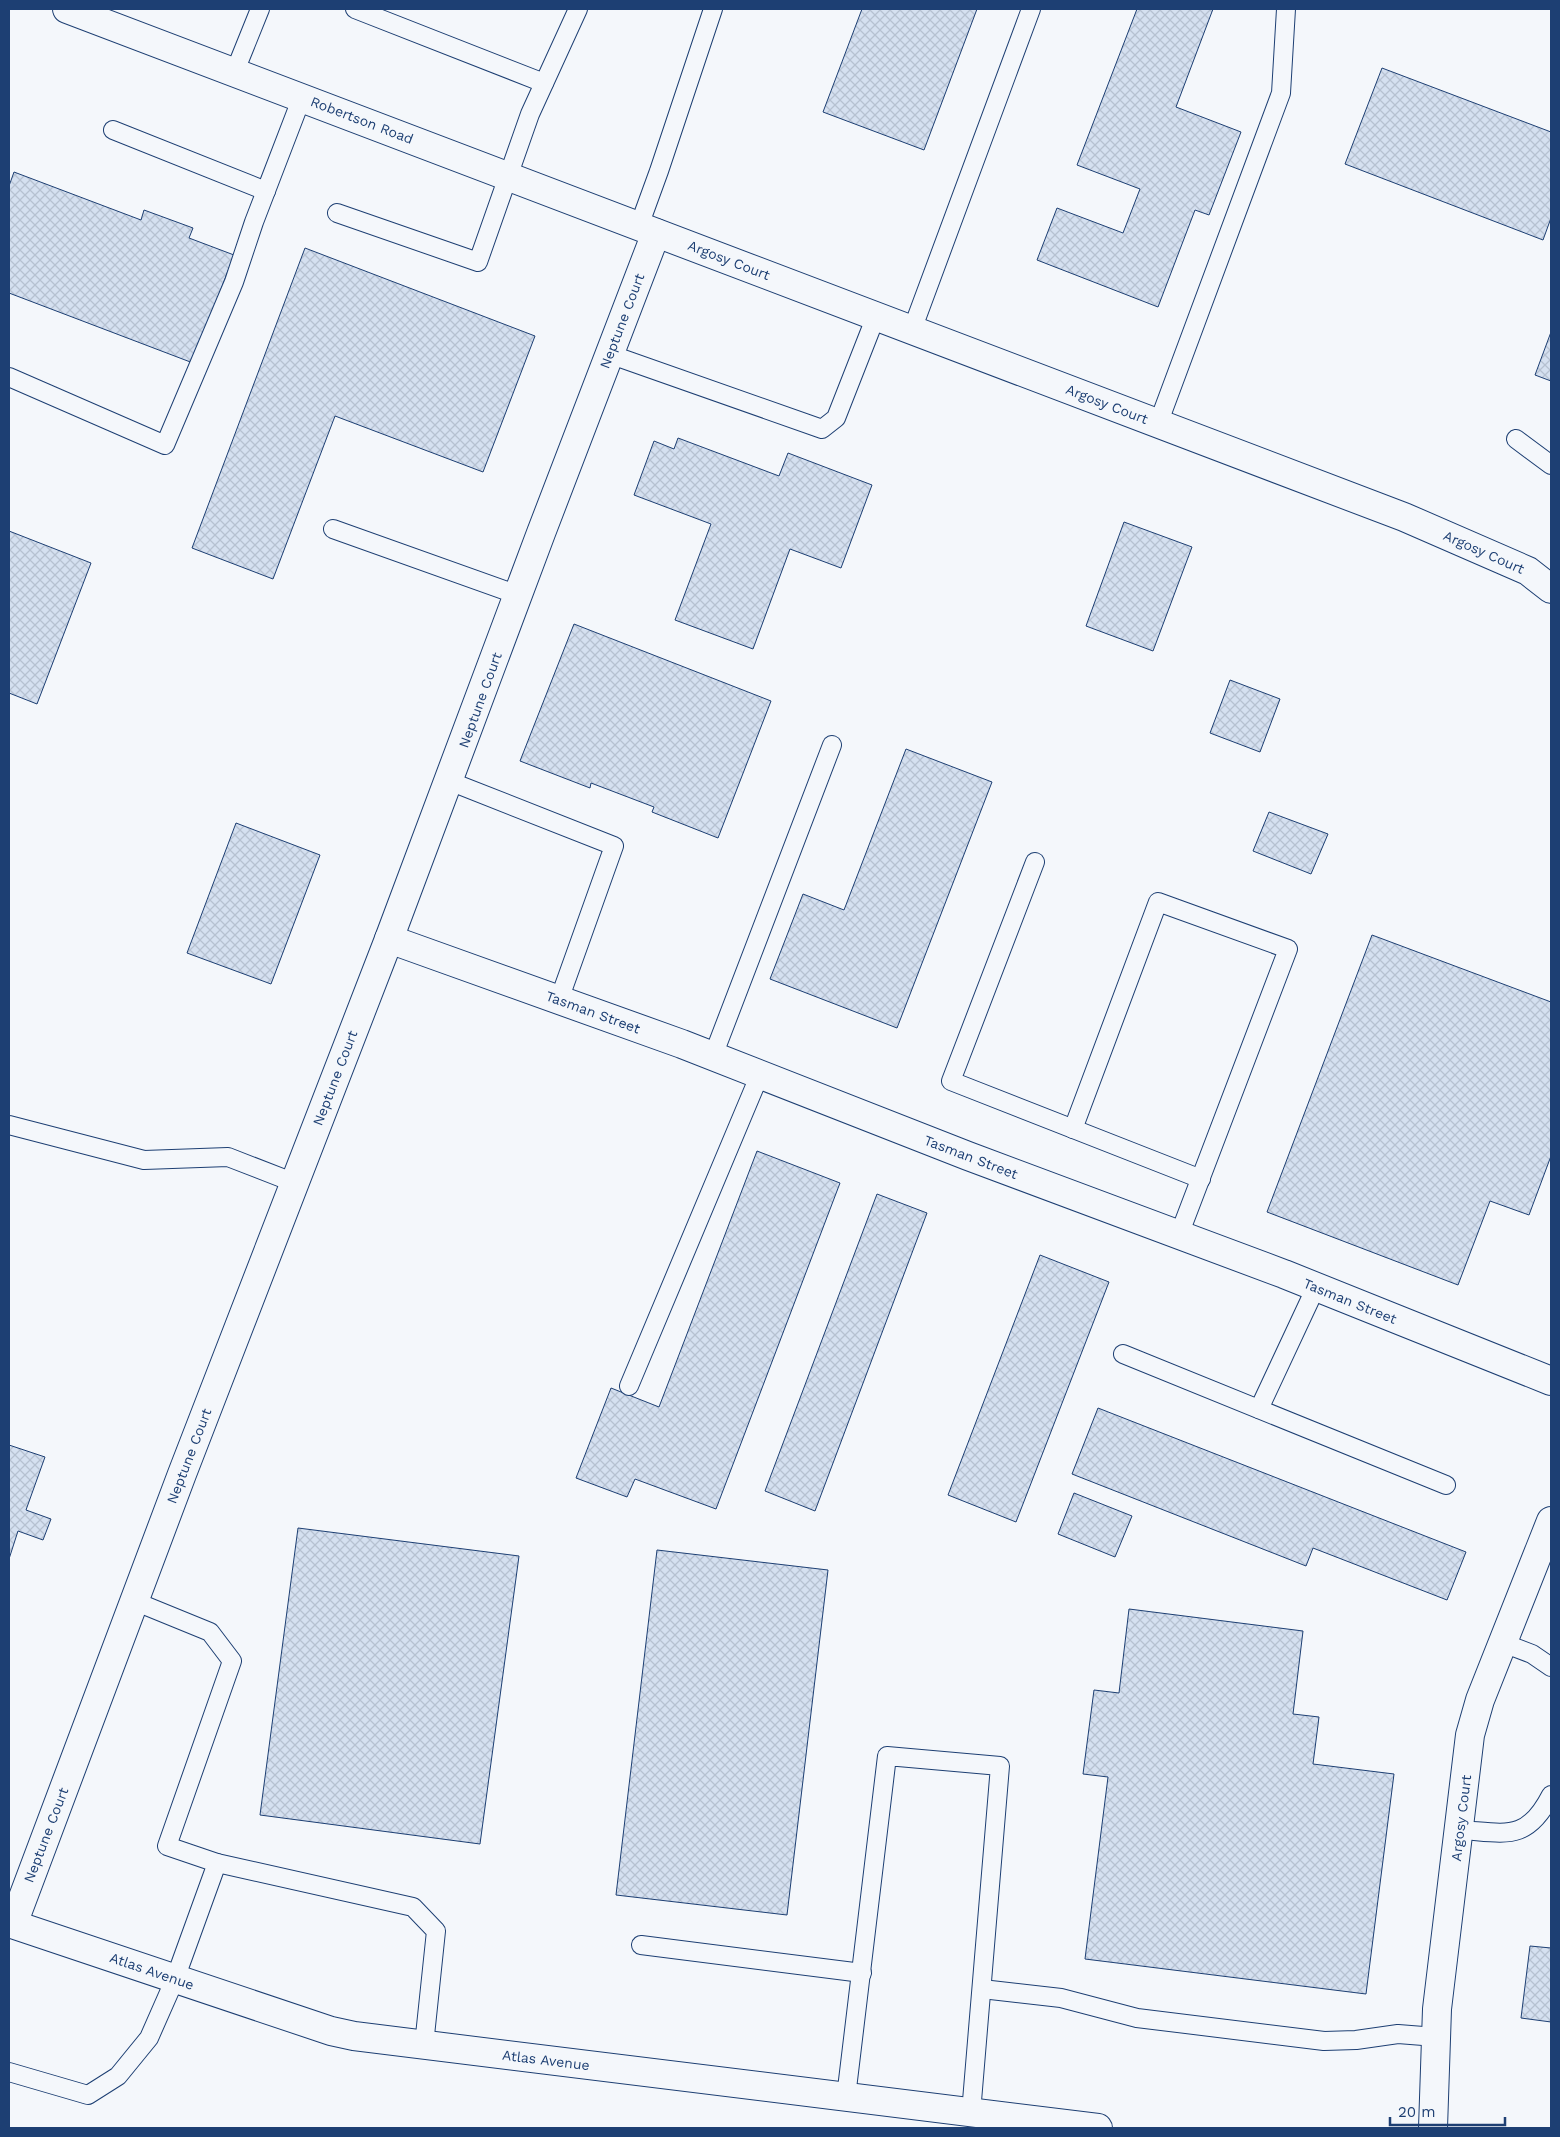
<svg xmlns="http://www.w3.org/2000/svg" width="1560" height="2137" viewBox="0 0 1560 2137" font-family="'Work Sans',sans-serif">
	<style>
		.building { fill: url(#building-cross-hatch); stroke: #1d3f73 }
		.lines { fill: none; stroke-linecap: round; stroke-linejoin: round }
		.service-casing { stroke: #1d3f73; stroke-width: 20 }
		.minor-casing { stroke: #1d3f73; stroke-width: 30 }
		.tertiary-casing { stroke: #1d3f73; stroke-width: 30 }
		.service { stroke: #f4f7fb; stroke-width: 18 }
		.minor { stroke: #f4f7fb; stroke-width: 28 }
		.tertiary { stroke: #f4f7fb; stroke-width: 28 }
		.labels { text-anchor: middle; stroke-width: 4; stroke-linejoin: round; paint-order: stroke }
		.street-label { font-size: 14px; fill: #1d3f73; stroke: #f4f7fb }
	</style>
	<defs>
		<pattern id="building-cross-hatch" width="8" height="8" patternUnits="userSpaceOnUse" patternTransform="scale(1.25)"><rect width="8" height="8" fill="#d5e0f0"/><path d="M0 0l8 8M0 8l8-8" fill="none" stroke="#b6c1d1"/></pattern>
	</defs>
	<rect width="100%" height="100%" fill="#f4f7fb"/>
	<g class="building">
		<polygon points="862,9 977,9 924,150 823,112"/>
		<polygon points="1137,9 1213,9 1176,107 1241,132 1209,215 1195,210 1158,307 1037,260 1057,208 1123,233 1140,189 1077,165"/>
		<polygon points="1382,68 1551,132 1551,218 1543,240 1345,164"/>
		<polygon points="14,172 141,220 144,210 193,228 189,238 234,255 193,363 9,293 9,186"/>
		<polygon points="305,248 535,336 483,472 335,416 273,579 192,548"/>
		<polygon points="1551,332 1551,381 1535,375"/>
		<polygon points="678,438 779,476 788,453 872,485 841,568 790,549 753,649 675,620 711,524 634,495 654,441 674,449"/>
		<polygon points="1124,522 1192,547 1153,651 1086,626"/>
		<polygon points="9,531 91,563 37,704 9,693"/>
		<polygon points="574,624 771,701 718,838 652,812 654,807 591,783 590,788 520,761"/>
		<polygon points="1230,680 1280,699 1260,752 1210,733"/>
		<polygon points="906,749 992,782 897,1028 770,979 803,894 844,910"/>
		<polygon points="1269,812 1328,834 1311,874 1253,851"/>
		<polygon points="236,823 320,855 271,984 187,953"/>
		<polygon points="1372,935 1551,1002 1551,1156 1529,1215 1490,1201 1458,1285 1267,1212"/>
		<polygon points="757,1151 840,1183 716,1509 635,1479 627,1497 576,1478 611,1388 659,1407"/>
		<polygon points="877,1194 927,1213 815,1511 765,1491"/>
		<polygon points="1040,1255 1109,1282 1016,1522 948,1495"/>
		<polygon points="1098,1408 1466,1552 1447,1600 1313,1548 1306,1566 1072,1474"/>
		<polygon points="9,1445 45,1457 26,1510 51,1519 43,1540 18,1531 9,1559"/>
		<polygon points="1074,1493 1132,1516 1115,1557 1058,1534"/>
		<polygon points="298,1528 519,1556 480,1844 260,1815"/>
		<polygon points="657,1550 828,1570 787,1915 616,1895"/>
		<polygon points="1129,1609 1303,1631 1293,1714 1319,1717 1313,1764 1394,1774 1366,1994 1085,1959 1108,1777 1083,1774 1094,1690 1119,1693"/>
		<polygon points="1530,1946 1551,1948 1551,2022 1521,2018"/>
	</g>
	<g class="lines">
		<g class="service-casing">
			<g id="service">
				<polyline points="355,9 544,83"/>
				<polyline points="235,71 260,9"/>
				<polyline points="113,130 266,191"/>
				<polyline points="337,213 478,262 530,114 578,9"/>
				<polyline points="639,226 659,171 713,9"/>
				<polyline points="912,330 1031,9"/>
				<polyline points="609,354 822,429 836,418 876,316"/>
				<polyline points="9,377 165,445 234,282 254,222 302,97"/>
				<polyline points="1158,424 1281,93 1286,9"/>
				<polyline points="1516,439 1551,465"/>
				<polyline points="333,529 518,595"/>
				<polyline points="449,781 614,846 559,1000"/>
				<polyline points="1035,862 951,1081 1201,1179"/>
				<polyline points="713,1056 832,745"/>
				<polyline points="9,1125 144,1160 228,1157 295,1183"/>
				<polyline points="1073,1129 1158,902 1288,949 1179,1235"/>
				<polyline points="1123,1354 1446,1485"/>
				<polyline points="629,1386 760,1074"/>
				<polyline points="1259,1409 1316,1287"/>
				<polyline points="134,1601 210,1632 232,1661 167,1846 217,1863 413,1907 436,1931 424,2045"/>
				<polyline points="1503,1643 1532,1654 1551,1667"/>
				<path d="M1461,1830C1506,1833 1527,1842 1551,1795"/>
				<polyline points="641,1945 862,1973"/>
				<polyline points="982,1989 1061,1998 1137,2018 1324,2041 1356,2040 1398,2034 1436,2037"/>
				<polyline points="9,2072 88,2095 118,2076 149,2038 175,1979 217,1863"/>
				<polyline points="846,2097 887,1756 1000,1766 971,2113"/>
			</g>
		</g>
		<g class="minor-casing">
			<g id="minor">
				<polyline points="67,9 1404,517 1528,571 1551,589"/>
				<polyline points="389,939 682,1044 968,1156 1284,1274 1551,1381"/>
				<polyline points="13,1924 182,1474 389,939 541,533 656,233"/>
				<polyline points="1433,2128 1437,2009 1470,1735 1480,1700 1551,1521"/>
			</g>
		</g>
		<g class="tertiary-casing">
			<polyline id="tertiary" points="9,1923 331,2031 354,2036 1098,2128"/>
		</g>
		<use href="#service" class="service"/>
		<use href="#minor" class="minor"/>
		<use href="#tertiary" class="tertiary"/>
	</g>
	<g class="labels">
		<g class="street-label">
			<text transform="translate(362 120) rotate(21)" y="5">Robertson Road</text>
			<text transform="translate(729 260) rotate(21)" y="5">Argosy Court</text>
			<text transform="translate(622 321) rotate(-69)" y="5">Neptune Court</text>
			<text transform="translate(1107 404) rotate(21)" y="5">Argosy Court</text>
			<text transform="translate(1484 552) rotate(24)" y="5">Argosy Court</text>
			<text transform="translate(480 700) rotate(-70)" y="5">Neptune Court</text>
			<text transform="translate(593 1012) rotate(20)" y="5">Tasman Street</text>
			<text transform="translate(335 1078) rotate(-69)" y="5">Neptune Court</text>
			<text transform="translate(971 1157) rotate(21)" y="5">Tasman Street</text>
			<text transform="translate(1350 1301) rotate(22)" y="5">Tasman Street</text>
			<text transform="translate(189 1456) rotate(-69)" y="5">Neptune Court</text>
			<text transform="translate(1461 1818) rotate(-83)" y="5">Argosy Court</text>
			<text transform="translate(46 1835) rotate(-69)" y="5">Neptune Court</text>
			<text transform="translate(152 1971) rotate(19)" y="5">Atlas Avenue</text>
			<text transform="translate(546 2060) rotate(7)" y="5">Atlas Avenue</text>
		</g>
	</g>
	<rect width="1560" height="2137" fill="none" stroke="#1d3f73" stroke-width="20"/>
	<path d="M1390 2117v8h115v-8" fill="none" stroke="#1d3f73" stroke-width="2.5"/>
	<text x="1398" y="2117" font-size="15" fill="#1d3f73" stroke="#f4f7fb" stroke-width="4" paint-order="stroke">20 m</text>
</svg>
